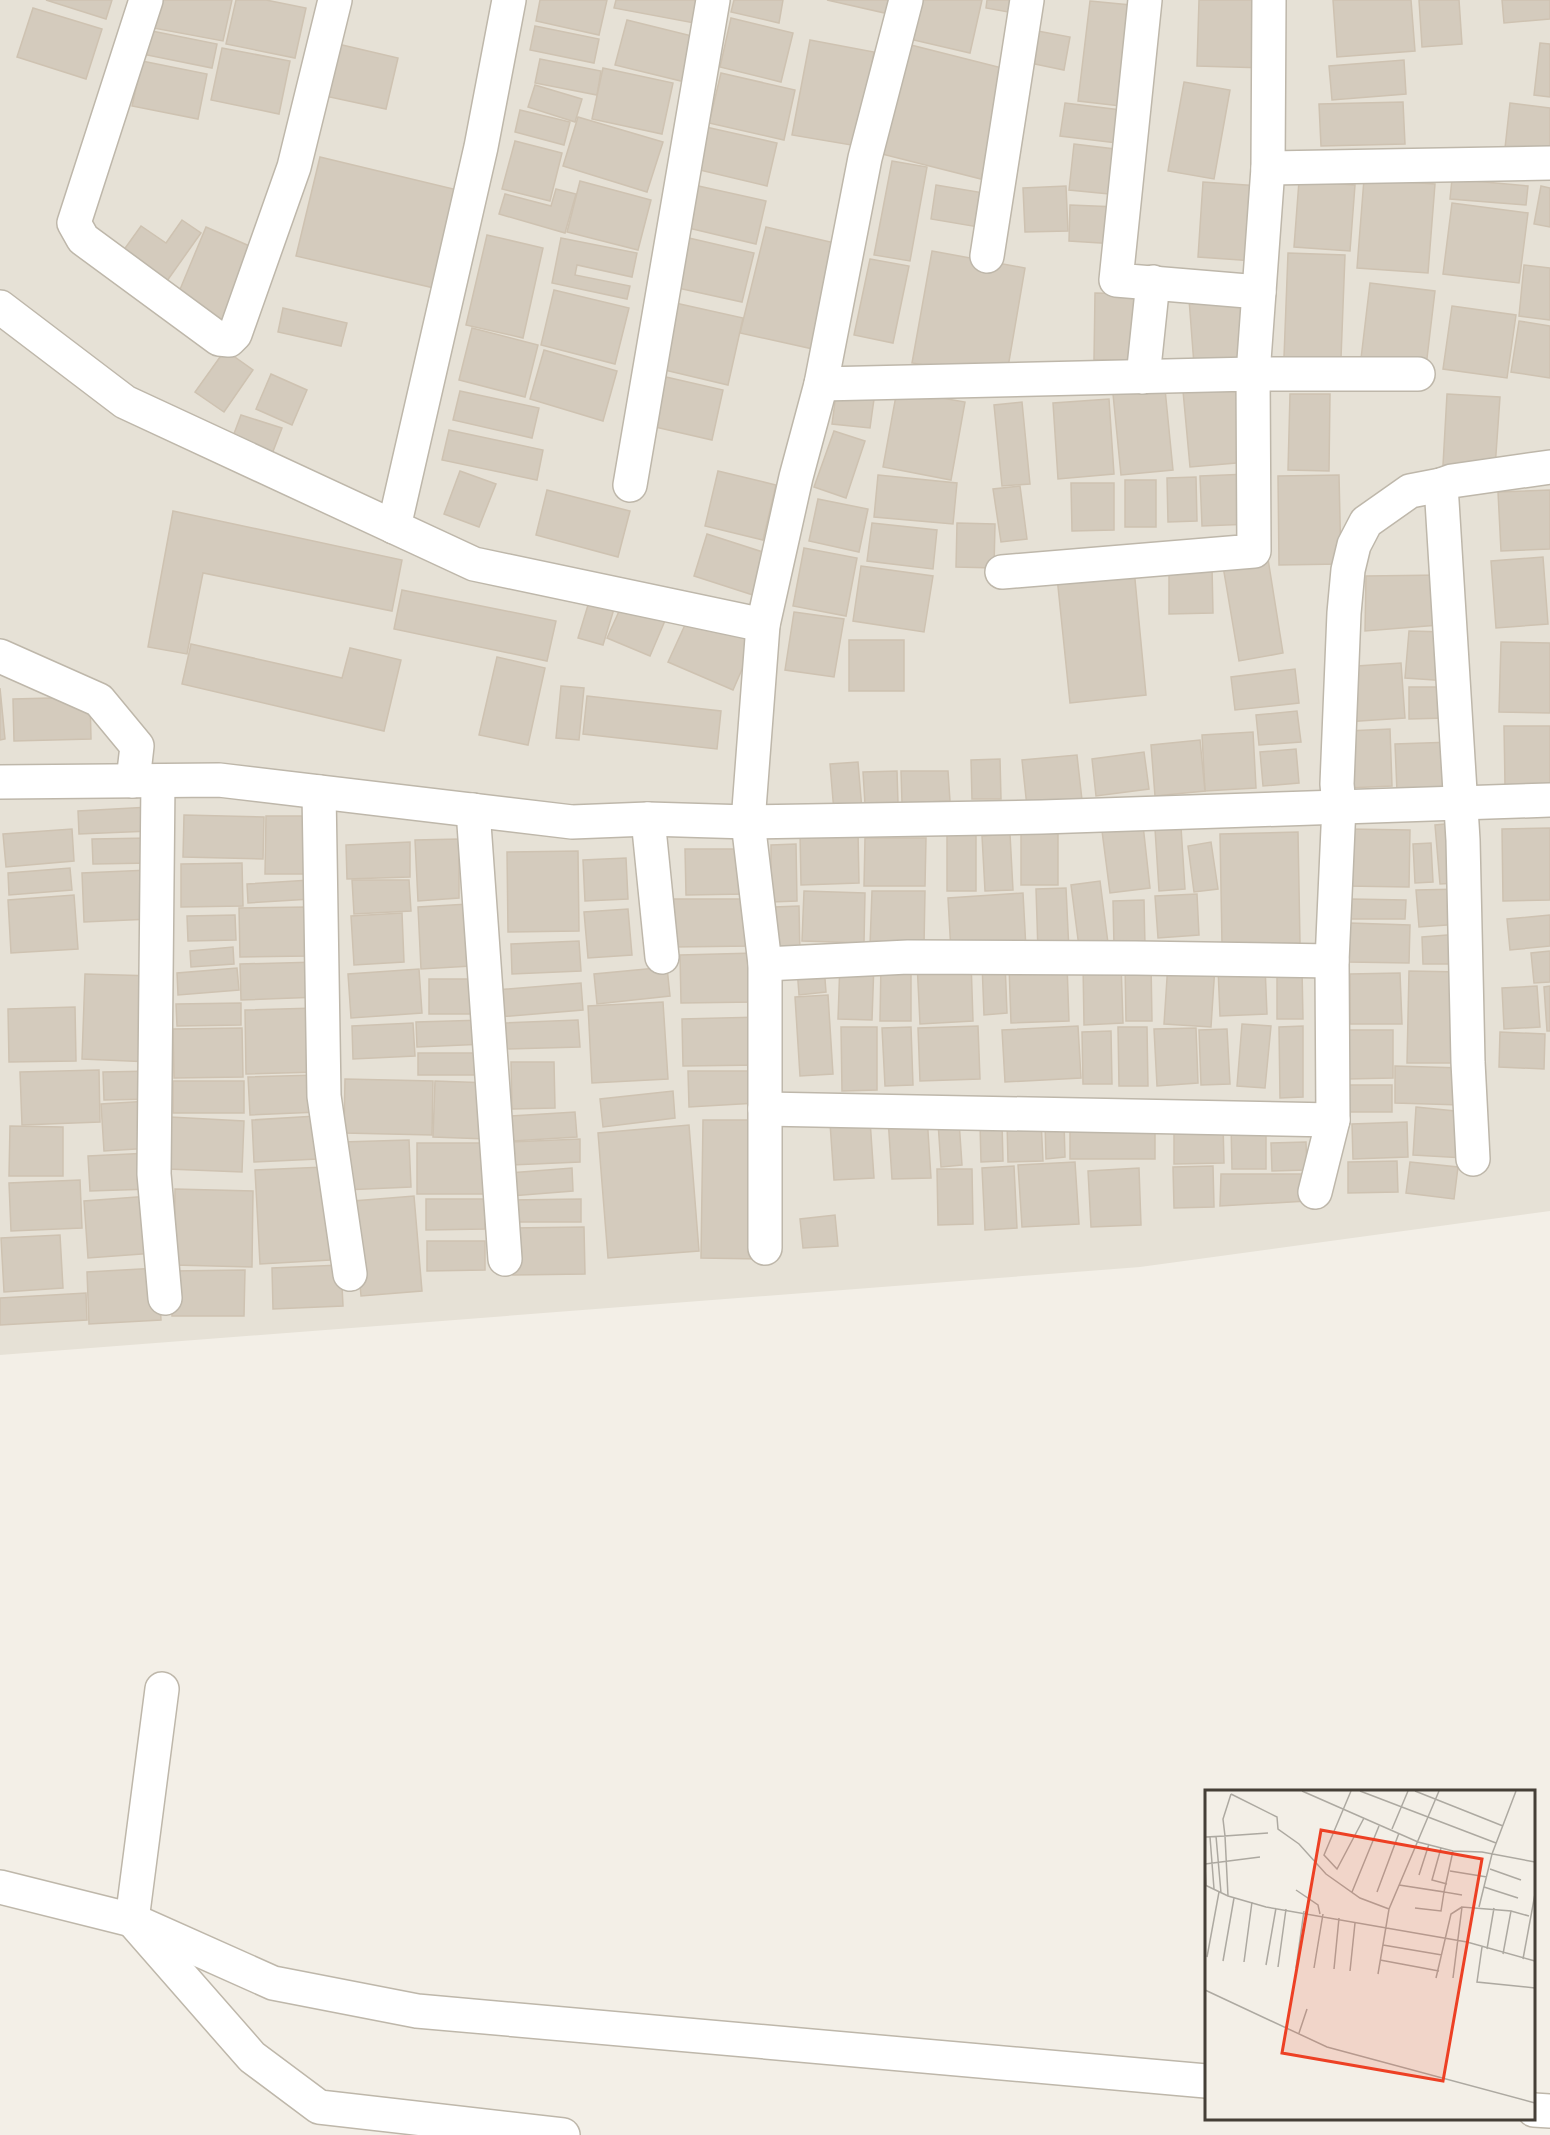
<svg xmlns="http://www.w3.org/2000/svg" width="1550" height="2135" viewBox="0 0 1550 2135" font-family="'Fira Sans Condensed',sans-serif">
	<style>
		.residential { fill: #e6e1d6 }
		.building { fill: #d4cbbd; stroke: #cec2b1; stroke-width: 1.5 }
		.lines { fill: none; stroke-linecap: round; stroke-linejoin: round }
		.minor-casing { stroke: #beb7aa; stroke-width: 36 }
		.minor { stroke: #fff; stroke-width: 33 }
		.inset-road { fill: none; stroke: #ada9a1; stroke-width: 1.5 }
		.view { fill: #ed4024; fill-opacity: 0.15; stroke: #ed4024; stroke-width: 3 }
		.inset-edge { fill: none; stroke: #453f37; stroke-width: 3 }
	</style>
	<rect width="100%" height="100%" fill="#f3efe7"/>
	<polygon class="residential" points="0,0 1550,0 1550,1211 1140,1267 0,1355"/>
	<g class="building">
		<polygon points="46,0 112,0 106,19"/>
		<polygon points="154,0 232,0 223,41 148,27"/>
		<polygon points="236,0 266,0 306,8 295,58 226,44"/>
		<polygon points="540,0 607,0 599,35 536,21"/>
		<polygon points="616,0 699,0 694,23 614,8"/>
		<polygon points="734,0 783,0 779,23 731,12"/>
		<polygon points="827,0 892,0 889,14"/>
		<polygon points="914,0 982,0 970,53 905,38"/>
		<polygon points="987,0 1023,0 1020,14 986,8"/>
		<polygon points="1199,0 1268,0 1266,68 1197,66"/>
		<polygon points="1333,0 1411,0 1415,51 1337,57"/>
		<polygon points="1419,0 1459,0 1462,44 1422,47"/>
		<polygon points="1502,0 1550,0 1550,19 1504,23"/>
		<polygon points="1090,1 1141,6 1129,107 1078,101"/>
		<polygon points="33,8 102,29 86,79 17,57"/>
		<polygon points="731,18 793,33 781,82 720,67"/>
		<polygon points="627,20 696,37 685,82 615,65"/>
		<polygon points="535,26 599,39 594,63 530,50"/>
		<polygon points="1027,29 1070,37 1064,70 1020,61"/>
		<polygon points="147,30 217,44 212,68 142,54"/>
		<polygon points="810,40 874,52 857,146 792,135"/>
		<polygon points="1540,43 1550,44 1550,97 1534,95"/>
		<polygon points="338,44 398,58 386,109 325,96"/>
		<polygon points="907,44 1010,70 981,179 878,153"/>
		<polygon points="222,48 290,61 279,114 211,100"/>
		<polygon points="540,59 601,71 597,95 535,83"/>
		<polygon points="1404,60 1406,94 1332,100 1329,66"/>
		<polygon points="142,61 207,74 198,119 132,106"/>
		<polygon points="603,68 673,83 662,134 592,119"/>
		<polygon points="721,73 795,90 784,140 709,123"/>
		<polygon points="1184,82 1230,90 1214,179 1168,171"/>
		<polygon points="535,85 582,99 575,122 528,107"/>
		<polygon points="1403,102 1405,144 1321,146 1319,104"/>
		<polygon points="1065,103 1129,111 1125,144 1060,136"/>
		<polygon points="1510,103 1550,108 1550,153 1505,148"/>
		<polygon points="520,110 570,122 564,145 515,132"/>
		<polygon points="578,117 663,142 647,192 563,166"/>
		<polygon points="697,125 777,143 767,186 687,167"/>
		<polygon points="515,141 562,153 550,201 502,189"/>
		<polygon points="1074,144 1123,150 1119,195 1069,190"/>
		<polygon points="320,157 470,193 447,291 296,256"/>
		<polygon points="892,161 927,167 910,261 874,255"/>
		<polygon points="1364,179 1435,184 1428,273 1357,268"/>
		<polygon points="1452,179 1528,186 1526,205 1450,199"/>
		<polygon points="580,181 651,200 638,250 567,232"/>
		<polygon points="1299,181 1355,185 1350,251 1294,247"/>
		<polygon points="1203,182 1260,186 1254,261 1198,257"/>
		<polygon points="694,185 766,201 756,244 684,227"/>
		<polygon points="936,185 990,194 984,228 931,219"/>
		<polygon points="1066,186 1068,231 1025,232 1023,188"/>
		<polygon points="1541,186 1550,188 1550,227 1534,224"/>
		<polygon points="556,189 576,194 565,233 499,214 505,194 551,206"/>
		<polygon points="1452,203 1528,213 1519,283 1443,274"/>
		<polygon points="1070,205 1118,207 1116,244 1069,241"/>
		<polygon points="182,220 201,233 162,288 118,258 141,226 166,243"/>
		<polygon points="206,227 254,248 223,320 176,299"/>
		<polygon points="766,227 839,244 813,349 740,333"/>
		<polygon points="487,235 543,248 523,338 466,325"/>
		<polygon points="676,235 754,253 742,302 664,285"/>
		<polygon points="561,238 637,253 632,277 577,265 575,275 630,286 627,299 552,283"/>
		<polygon points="932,251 1025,268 1006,379 912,363"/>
		<polygon points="1288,253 1345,255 1341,358 1284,357"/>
		<polygon points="870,259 909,266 893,343 854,335"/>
		<polygon points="1524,265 1550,268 1550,320 1519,316"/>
		<polygon points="1370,283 1435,291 1425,375 1360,367"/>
		<polygon points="554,290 629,308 615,364 541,345"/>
		<polygon points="1095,293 1140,294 1139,360 1094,360"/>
		<polygon points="1240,296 1246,361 1194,365 1189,299"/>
		<polygon points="671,302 743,318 728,385 656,368"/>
		<polygon points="1452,306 1516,315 1507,378 1443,369"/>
		<polygon points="283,308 347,323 341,346 278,332"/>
		<polygon points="1519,321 1550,326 1550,378 1511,372"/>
		<polygon points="472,328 538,345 525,397 459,380"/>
		<polygon points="225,350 253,370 224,412 195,392"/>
		<polygon points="544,350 617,371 603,421 530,399"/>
		<polygon points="271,374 307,390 292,425 256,409"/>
		<polygon points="653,374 723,390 712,440 642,424"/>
		<polygon points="837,387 875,392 870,428 832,424"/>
		<polygon points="1241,387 1248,462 1190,467 1183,391"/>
		<polygon points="1165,389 1173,470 1121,475 1113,394"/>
		<polygon points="897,390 965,402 951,480 883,467"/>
		<polygon points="460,391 539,408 532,438 453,420"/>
		<polygon points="1290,394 1330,394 1329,471 1288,470"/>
		<polygon points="1447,394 1500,397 1495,468 1443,465"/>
		<polygon points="1109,399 1114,474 1058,479 1053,403"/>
		<polygon points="1022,402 1030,484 1002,486 994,405"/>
		<polygon points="241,415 282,428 272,454 232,439"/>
		<polygon points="449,430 543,450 537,480 442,460"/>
		<polygon points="834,431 865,441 846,498 814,487"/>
		<polygon points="460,471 496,484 479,527 444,514"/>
		<polygon points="718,471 776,485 763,540 705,526"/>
		<polygon points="1249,474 1251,524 1202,526 1200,476"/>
		<polygon points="878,475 957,483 953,524 874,517"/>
		<polygon points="1339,475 1341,564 1279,565 1278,476"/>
		<polygon points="1196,477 1197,521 1168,522 1167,478"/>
		<rect x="1125" y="480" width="31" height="47"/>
		<polygon points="1071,483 1114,483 1114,530 1072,531"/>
		<polygon points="1020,486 1027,539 1001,542 993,489"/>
		<polygon points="547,490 630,511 618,557 536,535"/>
		<polygon points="1550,490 1550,549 1501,551 1498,492"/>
		<polygon points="818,499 868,509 859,552 809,541"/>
		<polygon points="173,511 402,560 392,611 203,573 187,654 148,647"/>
		<polygon points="872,523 937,530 933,569 867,561"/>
		<polygon points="957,523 995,524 994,568 956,567"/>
		<polygon points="707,534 769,554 756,596 694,576"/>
		<polygon points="804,548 857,558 846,616 793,606"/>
		<polygon points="1543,557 1548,624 1496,628 1491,561"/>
		<polygon points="1268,559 1283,653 1239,661 1223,566"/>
		<polygon points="861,566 933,576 924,632 853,621"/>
		<polygon points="1169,567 1212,567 1213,613 1169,614"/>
		<polygon points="1134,569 1146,695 1070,703 1057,577"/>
		<polygon points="1442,575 1439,625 1365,631 1366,576"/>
		<polygon points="402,590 556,621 547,661 394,629"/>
		<polygon points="592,592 617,599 603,645 578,638"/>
		<polygon points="625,598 667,616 650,656 607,638"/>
		<polygon points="794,612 844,619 834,677 785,670"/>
		<polygon points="690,614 754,642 733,690 668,662"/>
		<polygon points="1409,631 1447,632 1449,681 1405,678"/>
		<rect x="849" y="640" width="55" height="51"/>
		<polygon points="1501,642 1550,643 1550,713 1499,712"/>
		<polygon points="191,644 342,678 350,648 401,660 384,731 182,684"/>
		<polygon points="497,657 545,668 528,745 479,735"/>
		<polygon points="1401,663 1405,718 1345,722 1342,667"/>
		<polygon points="1295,669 1299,703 1235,710 1231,677"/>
		<polygon points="561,686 584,688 579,740 556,738"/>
		<polygon points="1409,687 1446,687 1447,718 1409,719"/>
		<polygon points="0,688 5,739 0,740"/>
		<polygon points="587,696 721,711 717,749 583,734"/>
		<polygon points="90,697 91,739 14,741 13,699"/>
		<polygon points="1297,711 1301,742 1259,745 1256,715"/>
		<polygon points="1504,726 1550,726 1550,784 1505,785"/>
		<polygon points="1390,729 1392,786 1348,788 1347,731"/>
		<polygon points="1253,732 1256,788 1205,791 1202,735"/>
		<polygon points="1200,740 1205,791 1155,796 1151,745"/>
		<polygon points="1453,742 1455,786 1397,792 1395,744"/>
		<polygon points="1296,749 1299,783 1263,786 1260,752"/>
		<polygon points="1144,752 1149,789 1096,796 1092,759"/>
		<polygon points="1077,755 1082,800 1027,807 1022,760"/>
		<polygon points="1000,759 1001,799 972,799 971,760"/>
		<polygon points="858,762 862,810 834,812 830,764"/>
		<polygon points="897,771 898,803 865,804 863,772"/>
		<polygon points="901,771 948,771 950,801 902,803"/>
		<polygon points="150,807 151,831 79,834 78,811"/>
		<polygon points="184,815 264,817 263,859 183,857"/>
		<polygon points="266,816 311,816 309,874 265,874"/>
		<polygon points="1456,823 1457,883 1440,884 1435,825"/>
		<polygon points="1143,825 1150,888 1110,893 1102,831"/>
		<polygon points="1181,827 1185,889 1159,891 1155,829"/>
		<polygon points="1550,828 1550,900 1503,901 1502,829"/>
		<polygon points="72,829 74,861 6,867 3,834"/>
		<polygon points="1347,829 1410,830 1409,887 1346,886"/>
		<polygon points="858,831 859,883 801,885 800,833"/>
		<rect x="1021" y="832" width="37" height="53"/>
		<polygon points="1298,832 1300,943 1222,944 1220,834"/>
		<rect x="947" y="834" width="29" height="57"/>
		<polygon points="1010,834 1013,890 985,891 982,836"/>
		<polygon points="151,838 152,863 93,864 92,839"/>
		<polygon points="865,838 926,838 925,886 864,886"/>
		<polygon points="459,839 459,898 418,901 415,840"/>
		<polygon points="410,842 410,877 347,879 346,845"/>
		<polygon points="1211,842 1218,889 1194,892 1188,846"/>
		<polygon points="1431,843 1433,882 1415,883 1413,844"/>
		<polygon points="796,844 797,901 771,902 771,845"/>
		<polygon points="685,849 747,849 747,894 686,895"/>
		<polygon points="578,851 579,931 508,932 507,852"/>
		<polygon points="626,858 628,899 585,901 583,860"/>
		<polygon points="242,863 243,906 181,907 181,864"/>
		<polygon points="70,868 72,890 9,895 8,873"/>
		<polygon points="149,870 151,919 84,922 82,873"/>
		<polygon points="310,880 311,899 248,903 247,884"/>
		<polygon points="352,880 409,880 411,911 354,914"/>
		<polygon points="1100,881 1108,943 1079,947 1071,885"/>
		<polygon points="1066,888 1069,951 1038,952 1036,889"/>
		<polygon points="1461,889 1461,924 1419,927 1416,890"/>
		<polygon points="804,891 865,893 864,943 802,941"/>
		<polygon points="872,891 925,891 924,946 870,946"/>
		<polygon points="1023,893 1026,949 951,952 948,898"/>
		<polygon points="1197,894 1199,935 1158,938 1155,896"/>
		<polygon points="74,895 78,949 11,953 8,900"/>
		<polygon points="673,899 752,899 752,946 673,947"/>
		<polygon points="1350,899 1406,900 1405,919 1350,919"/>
		<polygon points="1144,900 1145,946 1114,946 1113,901"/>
		<polygon points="468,904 471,966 421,969 418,907"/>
		<polygon points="799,906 800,958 776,959 774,907"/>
		<polygon points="307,907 308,956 240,957 239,908"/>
		<polygon points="628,909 632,955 588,958 584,912"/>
		<polygon points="402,913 404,962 354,965 351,916"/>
		<polygon points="235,915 236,940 188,941 187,916"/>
		<polygon points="1550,915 1550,946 1510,950 1507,919"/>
		<polygon points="1350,923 1410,925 1409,963 1349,962"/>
		<polygon points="1460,934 1461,964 1423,964 1422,937"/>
		<polygon points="579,941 581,971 512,974 511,944"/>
		<polygon points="233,947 234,964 191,967 190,951"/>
		<polygon points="1550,951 1550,982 1534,983 1531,953"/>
		<polygon points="755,953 755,1002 681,1003 680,955"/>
		<polygon points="971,960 973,1021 920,1024 917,962"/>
		<polygon points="318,962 319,997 241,1000 240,964"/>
		<polygon points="840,962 874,963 872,1020 838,1019"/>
		<polygon points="1005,962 1007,1013 984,1015 982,963"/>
		<polygon points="1121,962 1123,1023 1084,1025 1083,964"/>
		<polygon points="881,963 911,964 911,1021 880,1021"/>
		<polygon points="1125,963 1151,963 1152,1021 1126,1021"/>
		<polygon points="1168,963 1215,966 1211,1027 1164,1024"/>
		<polygon points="1067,964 1069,1021 1011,1023 1009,966"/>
		<polygon points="824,966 826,992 799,995 797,968"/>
		<polygon points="1265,966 1267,1014 1220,1016 1218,968"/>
		<polygon points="667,967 670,996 597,1004 594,974"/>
		<polygon points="237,968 239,990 178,995 177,973"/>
		<polygon points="419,969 422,1013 351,1018 348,974"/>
		<polygon points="1277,969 1302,969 1303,1019 1277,1019"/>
		<polygon points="1409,971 1462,972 1463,1063 1407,1063"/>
		<polygon points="1400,973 1402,1024 1350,1024 1350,974"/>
		<polygon points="85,974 155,976 151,1062 82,1059"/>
		<rect x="429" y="979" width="43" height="35"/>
		<polygon points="581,983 583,1010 498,1017 496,990"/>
		<polygon points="1537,986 1540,1027 1504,1029 1502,988"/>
		<polygon points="1550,986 1550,1031 1547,1031 1544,987"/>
		<polygon points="828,995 833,1074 800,1076 795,997"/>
		<polygon points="663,1002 668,1079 592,1083 588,1006"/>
		<polygon points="241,1003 241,1025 177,1026 176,1004"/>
		<polygon points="75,1007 76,1061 9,1062 8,1009"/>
		<polygon points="316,1008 318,1072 246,1074 245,1010"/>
		<polygon points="761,1017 762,1065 683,1066 682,1019"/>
		<polygon points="485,1020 486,1044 417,1047 416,1022"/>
		<polygon points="578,1020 580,1047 504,1049 503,1023"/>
		<polygon points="413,1023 415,1056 353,1059 352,1026"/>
		<polygon points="1242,1024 1271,1026 1265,1088 1237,1086"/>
		<polygon points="978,1026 980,1079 920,1081 918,1028"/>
		<polygon points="1078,1026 1081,1078 1005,1082 1002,1030"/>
		<polygon points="1303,1026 1303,1097 1280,1098 1279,1027"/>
		<polygon points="841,1027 877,1027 877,1090 842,1091"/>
		<polygon points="911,1027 913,1085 885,1086 882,1028"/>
		<polygon points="1118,1027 1147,1027 1148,1086 1119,1086"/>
		<polygon points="242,1028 243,1077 174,1078 173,1029"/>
		<polygon points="1196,1028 1198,1083 1157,1086 1154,1029"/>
		<polygon points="1227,1029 1230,1084 1201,1085 1199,1030"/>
		<polygon points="1348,1030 1393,1030 1393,1078 1348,1079"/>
		<polygon points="1111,1031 1112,1084 1083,1084 1082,1032"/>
		<polygon points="1500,1032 1545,1034 1544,1069 1499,1067"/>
		<polygon points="418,1053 483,1053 482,1075 418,1075"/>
		<polygon points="511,1062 554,1062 555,1108 512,1109"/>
		<polygon points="1395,1066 1462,1068 1461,1105 1395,1103"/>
		<polygon points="99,1070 100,1122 22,1125 20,1072"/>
		<polygon points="153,1071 153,1099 104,1100 103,1072"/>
		<polygon points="688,1071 756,1071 757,1103 689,1107"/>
		<polygon points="318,1075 319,1112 250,1115 248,1077"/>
		<polygon points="345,1079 433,1081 432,1135 344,1133"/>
		<rect x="173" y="1081" width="71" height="32"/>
		<polygon points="435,1081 490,1083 487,1139 433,1137"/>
		<rect x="1345" y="1085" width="47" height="27"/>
		<polygon points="673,1091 675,1118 603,1127 600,1099"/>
		<polygon points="149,1101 152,1148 104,1151 101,1104"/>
		<polygon points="1416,1107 1465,1112 1465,1158 1413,1155"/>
		<polygon points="575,1112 577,1137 512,1141 511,1116"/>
		<polygon points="316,1116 318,1159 254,1162 252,1120"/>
		<polygon points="927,1116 931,1178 892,1179 888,1118"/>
		<polygon points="170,1117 244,1121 242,1172 168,1169"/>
		<polygon points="703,1120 762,1120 761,1259 701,1258"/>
		<polygon points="870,1120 874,1178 834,1180 830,1123"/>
		<polygon points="1041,1120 1043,1161 1008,1162 1007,1122"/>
		<polygon points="959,1121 962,1165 941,1167 938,1122"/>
		<polygon points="1064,1122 1065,1157 1046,1159 1045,1123"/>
		<rect x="1070" y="1122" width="85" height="37"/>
		<polygon points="1407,1122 1408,1157 1353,1159 1352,1124"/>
		<polygon points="1002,1123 1003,1161 981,1162 980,1124"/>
		<polygon points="1223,1124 1224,1163 1174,1164 1174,1125"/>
		<polygon points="689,1125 699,1251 608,1258 598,1133"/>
		<polygon points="1231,1125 1266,1125 1266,1169 1232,1169"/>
		<polygon points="10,1126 63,1127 63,1176 9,1176"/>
		<polygon points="580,1139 580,1162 511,1165 510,1142"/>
		<polygon points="409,1140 411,1187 344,1190 342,1142"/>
		<polygon points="1306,1142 1307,1170 1272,1171 1271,1143"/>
		<polygon points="417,1143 493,1143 494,1194 417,1194"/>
		<polygon points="149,1153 151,1189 90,1191 88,1156"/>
		<polygon points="1397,1161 1398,1192 1348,1193 1348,1162"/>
		<polygon points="1075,1162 1079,1224 1022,1227 1018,1165"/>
		<polygon points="1410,1162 1458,1167 1454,1199 1406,1193"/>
		<polygon points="1014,1166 1017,1228 985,1230 982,1168"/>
		<polygon points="1213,1166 1214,1207 1174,1208 1173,1167"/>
		<polygon points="325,1167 330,1260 260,1264 255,1170"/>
		<polygon points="572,1168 573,1191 511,1196 509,1173"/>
		<polygon points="1139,1168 1141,1225 1091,1227 1088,1171"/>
		<polygon points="937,1169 972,1169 973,1224 938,1225"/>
		<polygon points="1221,1174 1305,1174 1307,1201 1220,1206"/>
		<polygon points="80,1180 82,1228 11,1231 9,1183"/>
		<polygon points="175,1189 253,1191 252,1267 174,1265"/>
		<polygon points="150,1196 155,1253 88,1258 84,1201"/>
		<polygon points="414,1196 422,1291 361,1296 353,1201"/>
		<polygon points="426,1199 485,1199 485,1229 426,1230"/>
		<polygon points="581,1199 581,1222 510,1222 510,1200"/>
		<polygon points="835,1215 838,1246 803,1248 800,1219"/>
		<polygon points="584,1227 585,1274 513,1275 513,1228"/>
		<polygon points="60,1235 63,1288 4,1292 1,1238"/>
		<polygon points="427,1241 485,1241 485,1270 427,1271"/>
		<polygon points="341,1265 343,1306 273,1309 272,1268"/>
		<polygon points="158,1268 161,1320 89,1324 87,1272"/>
		<polygon points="245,1270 244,1316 172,1316 171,1271"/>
		<polygon points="86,1293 87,1320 0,1325 0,1298"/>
	</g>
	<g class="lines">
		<g class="minor-casing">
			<g id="minor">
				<polyline points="146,0 74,223 83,239 219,339 229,340 235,334 294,167 335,0"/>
				<polyline points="1145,0 1116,280 1259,292"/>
				<polyline points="1269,0 1268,168 1253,374 1418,374"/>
				<polyline points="1268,168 1550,163"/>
				<polyline points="987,256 1027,0"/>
				<polyline points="0,307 125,402 474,564 763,625"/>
				<polyline points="1143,377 1153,282"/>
				<polyline points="821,384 1253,374 1254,551 1002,572"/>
				<polyline points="630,485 713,0"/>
				<polyline points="394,527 481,147 509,0"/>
				<polyline points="0,656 99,700 137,746 133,781"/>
				<polyline points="158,781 154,1174 165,1298"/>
				<polyline points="0,782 219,780 572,822 648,819 748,822 1042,817 1550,800"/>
				<polyline points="319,792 324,1096 350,1274"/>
				<polyline points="473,810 505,1259"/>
				<polyline points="648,819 662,957"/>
				<polyline points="765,964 908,957 1136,958 1332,961"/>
				<polyline points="765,1109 1333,1120"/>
				<polyline points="1473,1159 1468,1062 1463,840 1441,485 1452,481 1550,467"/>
				<polyline points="1315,1192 1333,1120 1332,961 1339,806 1337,784 1344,613 1348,570 1354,545 1366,522 1410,491 1441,485"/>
				<polyline points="765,1248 765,964 748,822 763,625 796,477 821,384 865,158 906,0"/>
				<polyline points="162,1689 132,1920 252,2057 319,2107 563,2135"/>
				<polyline points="0,1887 132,1920 273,1983 417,2011 1206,2081"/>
				<polyline points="1534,2110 1550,2111"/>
			</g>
		</g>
		<use href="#minor" class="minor"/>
	</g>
	<g transform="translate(1205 1790)">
		<rect width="330" height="330" fill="#f3efe7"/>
		<path class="inset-road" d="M97,1L213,52L248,61L277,62L330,72M146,1L119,65L132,79L159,28M155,1L291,53M210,1L298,36M26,4L72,27L73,39L94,54L121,84L155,108L184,119M187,39L203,1M11,46L16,103M0,47L20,46L18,29L26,4M5,47L9,99M236,58L227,90L242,94M248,61L239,102L257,105M0,74L55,67M0,76L1,96M285,79L316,90M245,81L282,87M214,85L224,54M0,95L23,106L61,117L262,152L330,171M194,95L239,102L236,121L210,118M279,97L313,108M91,100L113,115L115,124M147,102L174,36M172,102L194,43M23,106L20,46L63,43M274,117L287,64L311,1M306,121L324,126M178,155L237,165M277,157L272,192L330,198M282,159L289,118M2,167L14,102M318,169L330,104M175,170L234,181M18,171L29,108M39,172L47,112M61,175L71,118M73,177L81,119M91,178L99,121M109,178L118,124M129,179L134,128M145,181L150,133M173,184L184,119L234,1M231,188L246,124L257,117M248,188L257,117L306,121L298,164M0,200L122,257L330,313M94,243L102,219"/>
		<path class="view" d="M116,40L277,69L238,291L77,263Z"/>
		<rect width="330" height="330" class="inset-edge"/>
	</g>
</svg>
